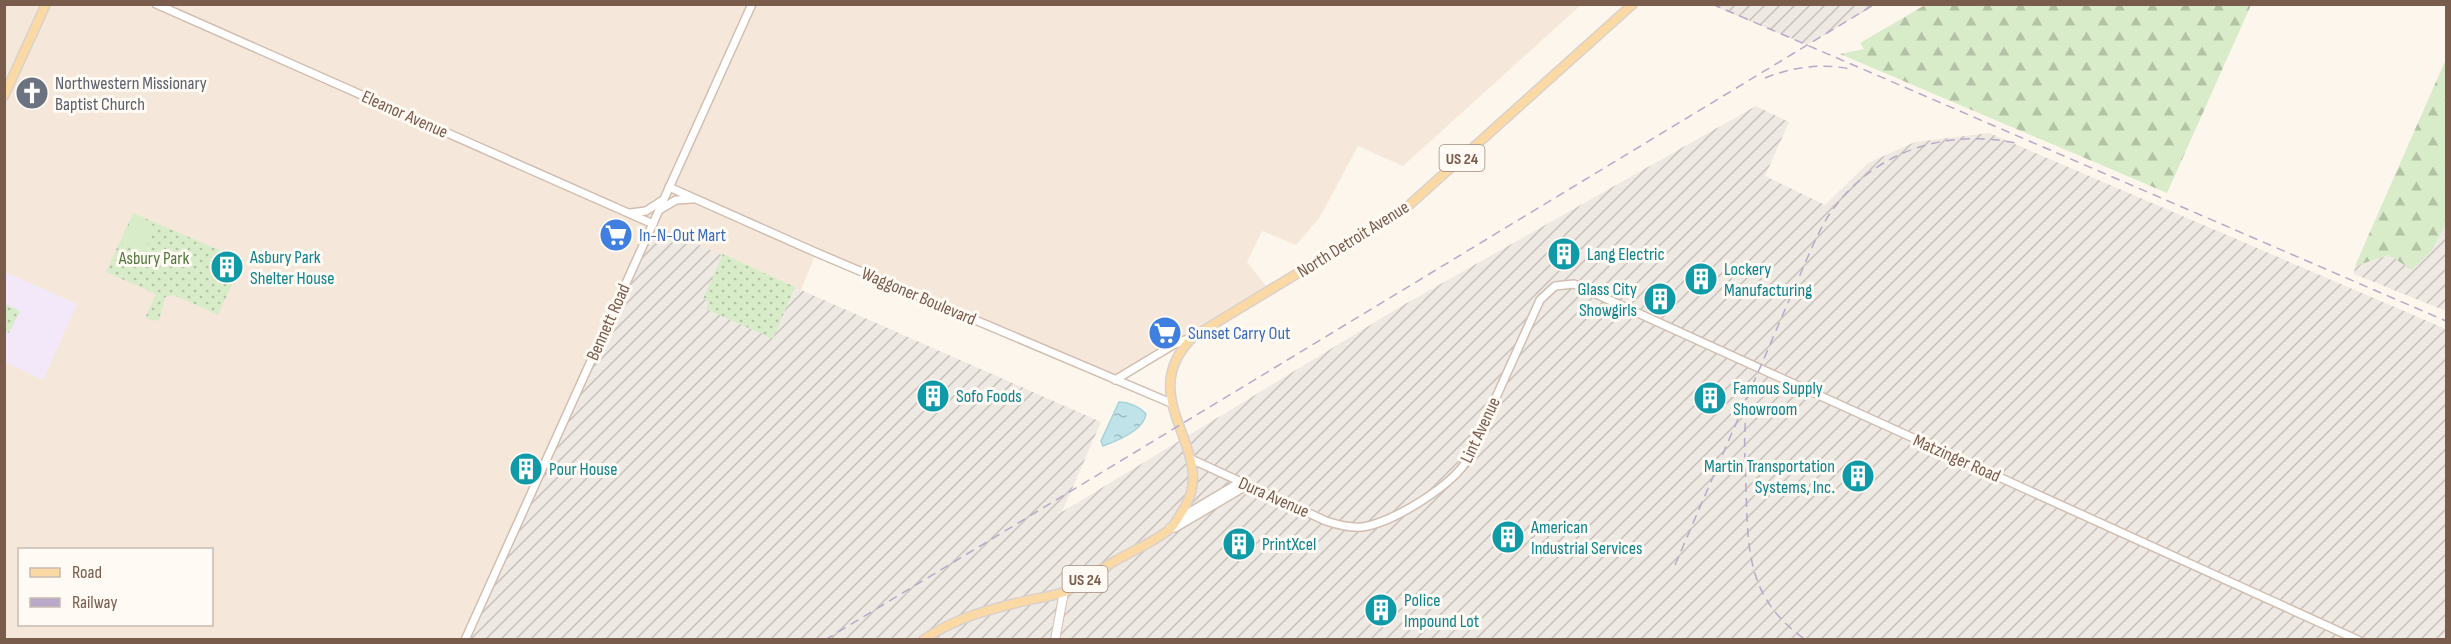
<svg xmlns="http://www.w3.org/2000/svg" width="2451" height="644" viewBox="0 0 2451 644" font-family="'Sofia Sans Condensed',sans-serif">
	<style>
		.residential { fill: #f5e8da; fill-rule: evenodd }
		.industrial { fill: url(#industrial-furrows) }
		.education { fill: #f3e8fa }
		.grass { fill: url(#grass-dots) }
		.forest { fill: url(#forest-firs) }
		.pitch { fill: #d8ecc9 }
		.water { fill: url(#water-ripples); stroke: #a5d3da; stroke-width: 1.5 }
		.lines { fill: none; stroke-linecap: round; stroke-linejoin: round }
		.tertiary-casing { stroke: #d1beb0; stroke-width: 10 }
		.secondary-casing { stroke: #d6c0b0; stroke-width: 10 }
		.primary-casing { stroke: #dad1cd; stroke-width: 11 }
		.tertiary { stroke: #fff; stroke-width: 7 }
		.secondary { stroke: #fff; stroke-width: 8 }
		.primary { stroke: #fbd9a5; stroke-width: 8 }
		.rail { stroke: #b9a8c9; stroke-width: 1.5; stroke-dasharray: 9 6; stroke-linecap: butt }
		.labels { text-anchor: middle; stroke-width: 6; stroke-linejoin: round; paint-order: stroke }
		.shield { fill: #fffaf3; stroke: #a28b7f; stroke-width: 1.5 }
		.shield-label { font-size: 16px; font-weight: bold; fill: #7a5c4d }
		.worship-label { font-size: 18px; fill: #5b616d; stroke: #fffaf3; text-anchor: start }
		.street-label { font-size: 18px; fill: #7a5c4d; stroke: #fffaf3 }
		.shop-label { font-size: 18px; fill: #366cbe; stroke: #fffaf3; text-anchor: start }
		.culture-label { font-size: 18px; fill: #0d838f; stroke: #fffaf3; text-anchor: start }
		.park-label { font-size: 18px; fill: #537a41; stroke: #fffaf3 }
	</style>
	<defs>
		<pattern id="industrial-furrows" width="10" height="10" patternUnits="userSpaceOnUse" patternTransform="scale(1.5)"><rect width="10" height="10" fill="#efe9e4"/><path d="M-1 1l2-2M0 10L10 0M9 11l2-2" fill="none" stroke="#c7c0bb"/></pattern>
		<pattern id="grass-dots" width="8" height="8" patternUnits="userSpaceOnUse" patternTransform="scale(1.5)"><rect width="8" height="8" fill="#d8ecc9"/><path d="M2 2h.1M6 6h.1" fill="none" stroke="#b4c2a5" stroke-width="1.8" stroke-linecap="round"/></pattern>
		<pattern id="forest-firs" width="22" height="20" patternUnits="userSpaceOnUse" patternTransform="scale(1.5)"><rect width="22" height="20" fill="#d8ecc9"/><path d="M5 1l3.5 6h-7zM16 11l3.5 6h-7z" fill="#b4c2a5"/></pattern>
		<pattern id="water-ripples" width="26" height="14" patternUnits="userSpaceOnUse" patternTransform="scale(1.5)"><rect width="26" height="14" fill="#bfe3e8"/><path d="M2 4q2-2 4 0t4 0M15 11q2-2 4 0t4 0" fill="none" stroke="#a0bbbe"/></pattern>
	</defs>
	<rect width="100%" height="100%" fill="#fdf6ec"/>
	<path class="residential" d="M4,5H1581L1403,166L1358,146L1320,217L1296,245L1262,231L1247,262L1266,286L1115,376L817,250L801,290L723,254L470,640L5,639ZM20,550H212V624H20Z"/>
	<g class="industrial">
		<polygon points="1712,5 1875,5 1807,45"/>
		<polygon points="1756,106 1789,122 1765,176 1825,205 1868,163 1915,142 1989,133 2446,329 2446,639 470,640 656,226 1101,422 1062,512 1400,307"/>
		<polygon points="2446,224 2446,311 2354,274 2355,266 2389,255 2432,250"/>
	</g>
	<polygon class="education" points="5,272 77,304 43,380 5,362"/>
	<g class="grass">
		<polygon points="133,213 243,260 218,315 174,295 165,297 159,321 145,318 156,294 106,272"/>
		<polygon points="723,254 795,287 773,339 706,309 709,302 703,299"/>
		<polygon points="5,304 20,311 9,333 5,331"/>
	</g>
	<g class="forest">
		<polygon points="1925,5 1925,4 2251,5 2167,193 1840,54 1864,49 1860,43"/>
		<polygon points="2446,59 2446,224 2432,250 2412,270 2389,255 2355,266"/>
	</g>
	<polygon class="pitch" points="133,216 156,227 143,253 121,243"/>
	<path class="water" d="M1119,402C1129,402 1140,407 1146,414C1144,430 1117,441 1103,446L1101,441Z"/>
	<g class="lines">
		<g class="tertiary-casing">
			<g id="tertiary">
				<polyline points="156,4 653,224"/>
				<polyline points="669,187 815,252 1171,403"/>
				<polyline points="661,209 676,200 692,199"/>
				<polyline points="630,213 646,211 663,200"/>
				<polyline points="1115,380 1173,345 1192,337"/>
				<path d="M1191,459L1326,521C1338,525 1349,528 1362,527C1393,523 1455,484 1469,457L1540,300L1555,286L1574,284L2358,640"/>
				<polyline points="1178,519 1240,482"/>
				<polyline points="1170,528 1175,528 1248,485"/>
				<polyline points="465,640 752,4"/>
			</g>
		</g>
		<g class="secondary-casing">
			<polyline id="secondary" points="1055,640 1064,592"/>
		</g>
		<g class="primary-casing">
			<g id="primary">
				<polyline points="4,96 46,4"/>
				<path d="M923,640C956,617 991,609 1029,600C1040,598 1053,596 1064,592C1082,584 1098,571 1115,561C1132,551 1154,542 1170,529C1175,524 1179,516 1183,510C1222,451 1129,399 1194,336L1407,207L1633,4"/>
			</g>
		</g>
		<use href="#tertiary" class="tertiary"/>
		<use href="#secondary" class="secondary"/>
		<use href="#primary" class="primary"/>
		<g class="rail">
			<polyline points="1712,4 2446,321"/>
			<path d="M1765,78C1792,67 1821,63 1850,69"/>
			<path d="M1747,408C1743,434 1745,461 1746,487C1748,552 1747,599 1806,640"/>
			<path d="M1675,565L1806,261C1815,241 1823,221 1837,204C1881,148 1952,128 2020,144"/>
			<polyline points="825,640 1875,4"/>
		</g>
	</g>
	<defs>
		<g id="church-disc" transform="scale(1.725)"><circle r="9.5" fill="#6b7280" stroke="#fffaf3"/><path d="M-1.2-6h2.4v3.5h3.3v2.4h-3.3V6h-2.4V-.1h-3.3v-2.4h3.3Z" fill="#fff"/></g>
		<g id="supermarket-disc" transform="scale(1.725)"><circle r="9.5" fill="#3f7fe0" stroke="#fffaf3"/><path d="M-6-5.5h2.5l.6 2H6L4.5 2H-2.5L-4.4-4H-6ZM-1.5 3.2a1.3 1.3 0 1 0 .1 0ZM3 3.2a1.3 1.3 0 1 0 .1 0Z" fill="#fff"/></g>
		<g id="building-disc" transform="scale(1.725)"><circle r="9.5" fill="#0f9aa8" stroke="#fffaf3"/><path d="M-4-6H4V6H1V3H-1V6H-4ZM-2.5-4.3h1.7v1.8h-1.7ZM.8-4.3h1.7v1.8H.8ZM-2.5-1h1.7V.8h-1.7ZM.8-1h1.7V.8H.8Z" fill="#fff"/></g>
	</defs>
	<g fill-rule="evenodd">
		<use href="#church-disc" x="32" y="93"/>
		<use href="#supermarket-disc" x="616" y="235"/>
		<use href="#building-disc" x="1564" y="254"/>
		<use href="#building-disc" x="227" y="267"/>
		<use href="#building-disc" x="1701" y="279"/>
		<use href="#building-disc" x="1660" y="299"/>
		<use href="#supermarket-disc" x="1165" y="333"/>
		<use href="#building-disc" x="933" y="396"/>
		<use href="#building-disc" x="1710" y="398"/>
		<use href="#building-disc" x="526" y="469"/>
		<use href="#building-disc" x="1858" y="476"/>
		<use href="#building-disc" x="1508" y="537"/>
		<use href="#building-disc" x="1239" y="544"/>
		<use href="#building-disc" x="1381" y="610"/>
	</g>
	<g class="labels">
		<g class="shield">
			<rect x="1439.5" y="145" width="45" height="26" rx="4.5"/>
			<rect x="1062.5" y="566" width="45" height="26" rx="4.5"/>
		</g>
		<g class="shield-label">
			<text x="1462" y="164">US 24</text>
			<text x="1085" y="585">US 24</text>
		</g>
		<g class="worship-label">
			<text x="55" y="89">Northwestern Missionary<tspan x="55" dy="21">Baptist Church</tspan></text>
		</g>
		<g class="street-label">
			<text transform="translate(405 114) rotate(24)" y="6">Eleanor Avenue</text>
			<text transform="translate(1353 239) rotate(-32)" y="6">North Detroit Avenue</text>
			<text transform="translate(919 296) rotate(23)" y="6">Waggoner Boulevard</text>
			<text transform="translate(608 322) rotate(-66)" y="6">Bennett Road</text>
			<text transform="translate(1480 430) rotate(-65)" y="6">Lint Avenue</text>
			<text transform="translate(1957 458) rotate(24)" y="6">Matzinger Road</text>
			<text transform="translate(1274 497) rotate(24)" y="6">Dura Avenue</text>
		</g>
		<g class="shop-label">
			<text x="639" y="241">In-N-Out Mart</text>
			<text x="1188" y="339">Sunset Carry Out</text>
		</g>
		<g class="culture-label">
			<text x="1587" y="260">Lang Electric</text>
			<text x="250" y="263">Asbury Park<tspan x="250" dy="21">Shelter House</tspan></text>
			<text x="1724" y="275">Lockery<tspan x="1724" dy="21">Manufacturing</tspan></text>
			<text x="1637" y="295" text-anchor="end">Glass City<tspan x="1637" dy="21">Showgirls</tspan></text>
			<text x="1733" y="394">Famous Supply<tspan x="1733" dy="21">Showroom</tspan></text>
			<text x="956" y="402">Sofo Foods</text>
			<text x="1835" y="472" text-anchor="end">Martin Transportation<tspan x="1835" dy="21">Systems, Inc.</tspan></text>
			<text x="549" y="475">Pour House</text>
			<text x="1531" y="533">American<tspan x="1531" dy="21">Industrial Services</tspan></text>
			<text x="1262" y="550">PrintXcel</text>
			<text x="1404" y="606">Police<tspan x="1404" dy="21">Impound Lot</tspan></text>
		</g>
		<g class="park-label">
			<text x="154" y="264">Asbury Park</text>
		</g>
	</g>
	<rect width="2451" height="644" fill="none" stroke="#7a5c4d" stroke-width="12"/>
	<rect x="18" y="548" width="195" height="78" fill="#fffaf3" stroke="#cabbb1" stroke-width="1.5"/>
	<rect x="30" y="568" width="30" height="9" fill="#fbd9a5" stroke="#cabbb1" stroke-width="1.5"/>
	<text x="72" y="578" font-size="18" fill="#7a5c4d">Road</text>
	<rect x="30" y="598" width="30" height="9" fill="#b9a8c9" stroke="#cabbb1" stroke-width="1.5"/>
	<text x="72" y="608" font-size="18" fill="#7a5c4d">Railway</text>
</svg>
